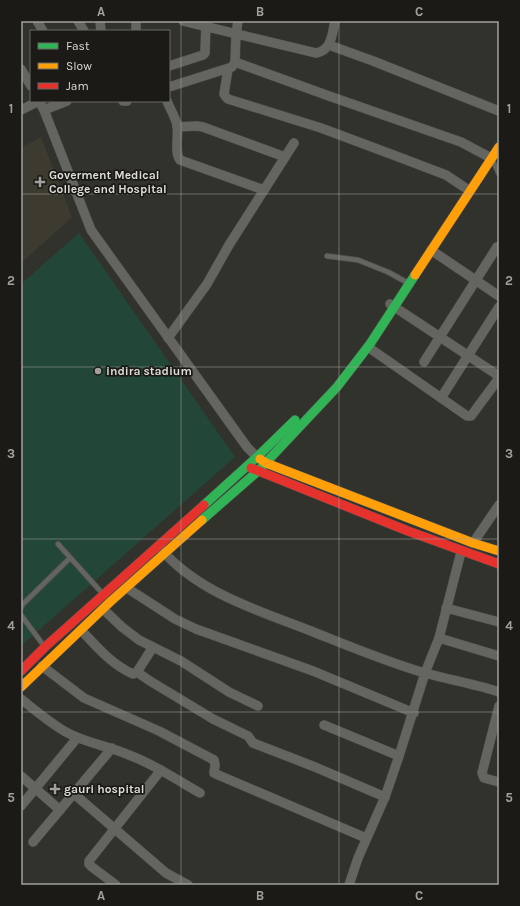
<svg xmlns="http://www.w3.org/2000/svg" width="520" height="906" viewBox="0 0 520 906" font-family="Karla,sans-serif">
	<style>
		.built { fill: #3d3b2f }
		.green { fill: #224637 }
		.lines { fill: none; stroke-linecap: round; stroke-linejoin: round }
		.lane-casing { stroke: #50504d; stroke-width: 6 }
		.street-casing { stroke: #50504d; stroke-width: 10 }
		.fast-casing { stroke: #50504d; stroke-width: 10 }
		.slow-casing { stroke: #50504d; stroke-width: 10 }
		.jam-casing { stroke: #50504d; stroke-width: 10 }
		.lane { stroke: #646461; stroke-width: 4.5 }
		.street { stroke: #646461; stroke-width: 9 }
		.fast { stroke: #30b455; stroke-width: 9 }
		.slow { stroke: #ff9f0a; stroke-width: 9 }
		.jam { stroke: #e5322d; stroke-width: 9 }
		.grid { fill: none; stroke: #a1a09c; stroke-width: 1; stroke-opacity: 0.55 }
		.poi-dot { fill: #a1a09c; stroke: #1b1a17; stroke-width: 1.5 }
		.labels { text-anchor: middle; stroke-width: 3.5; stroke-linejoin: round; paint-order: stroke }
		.poi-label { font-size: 12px; font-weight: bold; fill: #dddcd7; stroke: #1b1a17; text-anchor: start }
		.neatline { fill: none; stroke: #a1a09c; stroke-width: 1.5 }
		.grid-label { font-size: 13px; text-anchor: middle; font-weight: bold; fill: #a1a09c }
	</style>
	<rect width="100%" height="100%" fill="#32322d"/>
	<polygon class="built" points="41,137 72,217 21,263 21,148"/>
	<polygon class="green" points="79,233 235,457 21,646 21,284"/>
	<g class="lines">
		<g class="lane-casing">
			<g id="lane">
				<polyline points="492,159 499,174"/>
				<polyline points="327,256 358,260 388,272 408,283"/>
				<polyline points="58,544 102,593"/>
				<polyline points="21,608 22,605 70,558"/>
				<polyline points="21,615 44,646"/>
			</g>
		</g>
		<g class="street-casing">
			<g id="street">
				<polyline points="37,21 43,31"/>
				<polyline points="78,21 84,31"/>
				<polyline points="100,21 101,31"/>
				<polyline points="136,21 136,31"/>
				<path d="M183,21L316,53C332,50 332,34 335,21"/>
				<polyline points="329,45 373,61 499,111"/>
				<polyline points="235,62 329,96 461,142 491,158"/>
				<polyline points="169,66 203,55 205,53 206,22"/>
				<polyline points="21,69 31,86"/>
				<polyline points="228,69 224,94 226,97 228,99 321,128 396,156 446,175 470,191"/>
				<polyline points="169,87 232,67 235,62 236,34 238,21"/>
				<polyline points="39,101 44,110 91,230 247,447 257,457"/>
				<polyline points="123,101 127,101"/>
				<path d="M167,101C170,109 175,116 177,125C179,136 174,152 180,160L264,190"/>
				<polyline points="21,110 39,101"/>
				<polyline points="44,110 67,101"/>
				<polyline points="177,127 197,126 203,127 285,157"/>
				<polyline points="431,250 499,296"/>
				<polyline points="390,304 499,376"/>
				<polyline points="168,338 207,284 229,245 294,143"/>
				<polyline points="368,347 467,416 471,416 474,412 499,378"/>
				<polyline points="424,362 497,247"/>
				<polyline points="441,398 499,307"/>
				<polyline points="473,543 499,505"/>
				<path d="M161,549C198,593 260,611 311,631C349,646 387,662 425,673C450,680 475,684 499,692"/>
				<polyline points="127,588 175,619 196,629 313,671 414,713"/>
				<polyline points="446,608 499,622"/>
				<polyline points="103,609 122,627 139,640 181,661 229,692 258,706"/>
				<path d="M81,630C96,646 112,665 133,674L137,672L153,647"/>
				<polyline points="439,638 499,656"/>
				<polyline points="42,666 84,698 159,731 214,760 215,765 214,773 216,774 366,838"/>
				<polyline points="137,672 150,681 213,719 248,736 253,743 315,767 385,797"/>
				<path d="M21,699C35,710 50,723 66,732C85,743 109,746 129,755C154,764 177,780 200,793"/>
				<polyline points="499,706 482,773 484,778 499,782"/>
				<polyline points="324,725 399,756"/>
				<polyline points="21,776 60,810"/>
				<polyline points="73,793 166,873 188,885"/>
				<polyline points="21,806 77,738"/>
				<polyline points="33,842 112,748"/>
				<polyline points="116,885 92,867 89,864 89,861 161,770"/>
				<polyline points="349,885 358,858 385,797 399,756 425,673 439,638 461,552"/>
			</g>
		</g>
		<g class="fast-casing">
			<g id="fast">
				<polyline points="204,505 257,457 295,420"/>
				<polyline points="202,520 258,471 337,387 370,344 415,275"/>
			</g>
		</g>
		<g class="slow-casing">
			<g id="slow">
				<polyline points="415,275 499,147"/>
				<polyline points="260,459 266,463 473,543 499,551"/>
				<polyline points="21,687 110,602 202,520"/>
			</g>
		</g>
		<g class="jam-casing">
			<g id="jam">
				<polyline points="251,468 408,531 499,564"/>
				<polyline points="21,671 45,647 204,505"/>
			</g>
		</g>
		<use href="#lane" class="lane"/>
		<use href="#street" class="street"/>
		<use href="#fast" class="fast"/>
		<use href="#slow" class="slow"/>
		<use href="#jam" class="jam"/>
	</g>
	<path class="grid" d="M181,21V885M339,21V885M21,194H499M21,367H499M21,539H499M21,712H499"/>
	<g class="poi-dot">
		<path d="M38 176h4v4h4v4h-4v4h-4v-4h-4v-4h4z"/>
		<circle cx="98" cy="371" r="4"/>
		<path d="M53 783h4v4h4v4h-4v4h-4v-4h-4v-4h4z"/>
	</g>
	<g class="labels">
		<g class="poi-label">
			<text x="49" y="179">Goverment Medical<tspan x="49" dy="14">College and Hospital</tspan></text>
			<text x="106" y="375">indira stadium</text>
			<text x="64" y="793">gauri hospital</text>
		</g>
	</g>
	<rect width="520" height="906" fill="none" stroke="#1b1a17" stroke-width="44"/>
	<rect x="30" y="30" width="140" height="72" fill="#1b1a17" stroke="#696864"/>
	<rect x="38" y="43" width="20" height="6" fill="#30b455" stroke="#696864"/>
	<text x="66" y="50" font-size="12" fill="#dddcd7">Fast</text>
	<rect x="38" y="63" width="20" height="6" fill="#ff9f0a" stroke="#696864"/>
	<text x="66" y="70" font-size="12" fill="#dddcd7">Slow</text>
	<rect x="38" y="83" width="20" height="6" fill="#e5322d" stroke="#696864"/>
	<text x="66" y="90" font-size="12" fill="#dddcd7">Jam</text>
	<rect x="22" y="22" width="476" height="862" class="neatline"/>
	<g class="grid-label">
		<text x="101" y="16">A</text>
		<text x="260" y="16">B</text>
		<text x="419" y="16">C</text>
		<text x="11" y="113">1</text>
		<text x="509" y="113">1</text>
		<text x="11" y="285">2</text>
		<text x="509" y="285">2</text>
		<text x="11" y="458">3</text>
		<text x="509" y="458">3</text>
		<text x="11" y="630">4</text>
		<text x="509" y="630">4</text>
		<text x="11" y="802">5</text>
		<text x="509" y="802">5</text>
		<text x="101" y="900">A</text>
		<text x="260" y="900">B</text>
		<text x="419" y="900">C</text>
	</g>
</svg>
